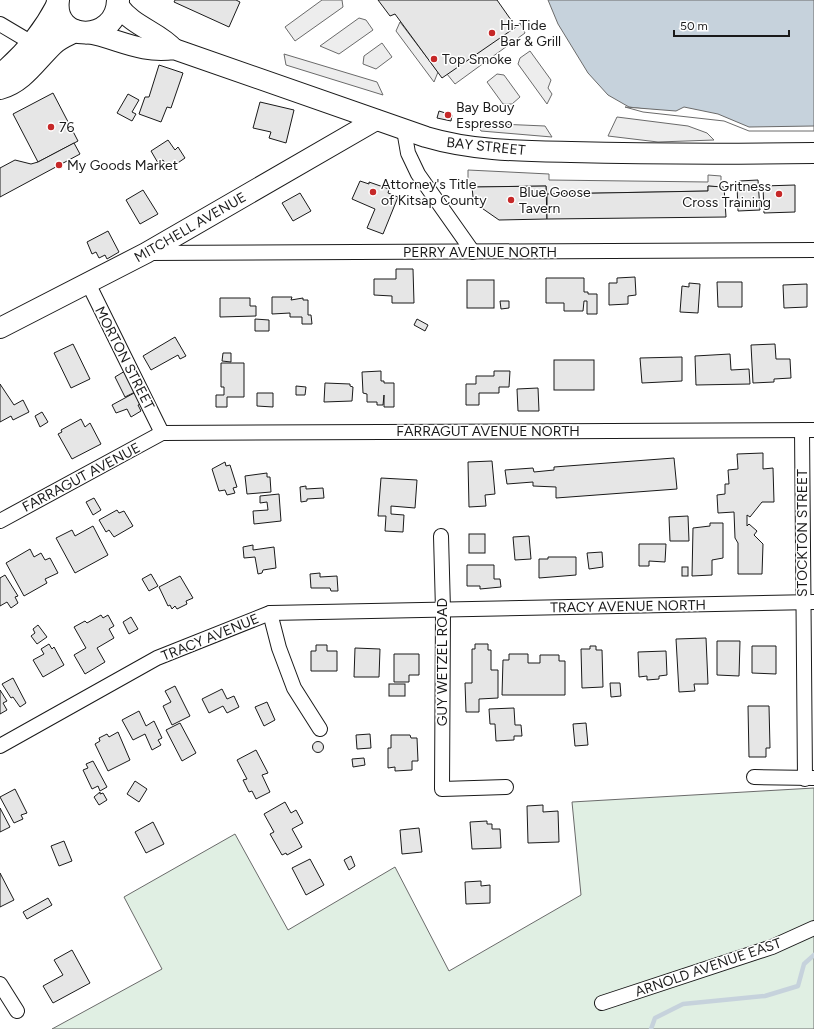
<svg xmlns="http://www.w3.org/2000/svg" width="814" height="1029" viewBox="0 0 814 1029" font-family="Figtree,sans-serif">
	<style>
		.green { fill: #e0efe3; stroke: #6a6a6a }
		.parking { fill: #ededed; stroke: #6a6a6a }
		.water { fill: #c6d2dc; stroke: #6a6a6a }
		.pier { fill: #fff; stroke: #6a6a6a }
		.lines { fill: none; stroke-linecap: round; stroke-linejoin: round }
		.stream { stroke: #c6d2dc; stroke-width: 4.5 }
		.building { fill: #e6e6e6; stroke: #1a1a1a }
		.street-casing { stroke: #1a1a1a; stroke-width: 16 }
		.secondary-casing { stroke: #1a1a1a; stroke-width: 22 }
		.primary-casing { stroke: #1a1a1a; stroke-width: 24 }
		.street { stroke: #fff; stroke-width: 14 }
		.secondary { stroke: #fff; stroke-width: 20 }
		.primary { stroke: #fff; stroke-width: 22 }
		.poi-dot { fill: #c62828; stroke: #fff; stroke-width: 1.5 }
		.labels { text-anchor: middle; stroke-width: 3; stroke-linejoin: round; paint-order: stroke }
		.poi-label { font-size: 14px; fill: #1a1a1a; stroke: #fff; text-anchor: start }
		.street-label { font-size: 14px; fill: #1a1a1a; stroke: #fff }
	</style>
	<rect width="100%" height="100%" fill="#fff"/>
	<polygon class="green" points="814,788 814,1029 52,1029 162,969 124,897 235,834 288,930 395,867 449,971 581,895 572,802"/>
	<g class="parking">
		<polygon points="322,0 342,0 343,7 295,41 285,27"/>
		<polygon points="359,18 366,20 373,30 339,54 320,46"/>
		<polygon points="400,22 438,72 434,82 396,31"/>
		<polygon points="520,23 525,33 455,84 447,74"/>
		<polygon points="382,43 392,57 376,69 363,64 364,56"/>
		<polygon points="530,51 551,80 548,88 552,94 547,104 518,64 520,58"/>
		<polygon points="284,54 377,82 383,95 286,65"/>
		<polygon points="497,74 504,75 520,97 512,104 503,104 487,82"/>
		<polygon points="617,117 688,126 707,133 714,140 658,142 608,136"/>
		<polygon points="476,123 545,126 552,137 481,131"/>
		<polygon points="468,170 549,174 549,180 708,182 708,175 721,176 721,187 708,186 708,191 547,194 546,186 472,187 468,183"/>
	</g>
	<polygon class="water" points="548,0 814,0 814,129 750,129 725,119 629,107 608,95 588,73 558,24"/>
	<polygon class="pier" points="625,107 676,111 684,107 718,114 749,127 814,126 814,131 749,131 724,121 643,112"/>
	<g class="lines">
		<polyline class="stream" points="651,1029 655,1018 683,1004 765,996 798,986 804,964 814,955"/>
	</g>
	<g class="building">
		<polygon points="175,0 236,0 240,2 229,27 174,2"/>
		<polygon points="378,0 497,0 516,27 442,78 395,14 390,16"/>
		<polygon points="159,65 183,73 171,108 167,107 161,122 139,114 145,97 149,97"/>
		<polygon points="53,93 78,141 38,162 13,114"/>
		<polygon points="128,94 139,100 132,112 136,114 132,121 117,113"/>
		<polygon points="260,102 294,110 286,143 269,138 271,132 253,128"/>
		<polygon points="439,111 452,115 451,121 437,118"/>
		<polygon points="168,140 175,150 178,147 185,158 169,169 163,160 158,163 151,151"/>
		<polygon points="74,143 80,154 0,197 0,168 15,160 31,164 38,162"/>
		<polygon points="758,180 760,210 738,211 737,185 739,185 739,181"/>
		<polygon points="360,181 369,184 369,182 389,189 388,193 398,197 383,234 367,228 375,209 352,199"/>
		<polygon points="795,185 795,212 764,213 763,186"/>
		<polygon points="546,186 547,219 499,220 476,204 473,197 472,187"/>
		<polygon points="708,186 724,187 726,217 547,219 547,194 708,191"/>
		<polygon points="143,190 158,214 140,224 126,200"/>
		<polygon points="300,193 311,211 293,221 282,203"/>
		<polygon points="108,231 119,252 107,259 105,255 99,258 96,252 92,254 87,242"/>
		<polygon points="396,269 413,269 414,303 392,303 392,296 374,295 374,279 396,279"/>
		<polygon points="635,277 636,295 628,296 628,304 609,305 609,283 617,283 617,278"/>
		<polygon points="546,278 584,278 584,292 588,292 588,294 597,294 597,314 587,314 587,301 584,301 583,311 564,311 564,303 546,303"/>
		<rect x="467" y="280" width="27" height="28"/>
		<polygon points="717,282 742,282 742,307 718,307"/>
		<polygon points="689,283 700,284 698,313 680,312 682,286 689,287"/>
		<polygon points="807,284 807,307 784,308 783,285"/>
		<polygon points="272,297 292,297 291,300 303,298 303,300 308,300 308,315 311,315 312,324 302,324 302,317 290,317 290,313 272,314"/>
		<polygon points="220,298 250,298 250,306 256,306 256,316 220,317"/>
		<polygon points="500,301 509,301 509,308 501,309"/>
		<polygon points="255,319 269,320 269,331 255,331"/>
		<polygon points="417,319 428,325 425,331 414,325"/>
		<polygon points="175,337 186,356 180,359 178,355 151,370 143,356"/>
		<polygon points="73,344 90,379 71,388 54,353"/>
		<polygon points="775,344 776,359 790,359 791,378 774,379 774,382 753,383 751,345"/>
		<polygon points="223,353 231,353 231,362 222,361"/>
		<polygon points="730,354 731,370 749,369 750,384 696,385 695,356"/>
		<polygon points="682,357 682,381 642,383 640,358"/>
		<rect x="554" y="360" width="40" height="30"/>
		<polygon points="221,363 244,363 244,397 227,397 227,407 216,407 216,395 224,395 224,387 221,387"/>
		<polygon points="125,371 135,392 125,397 115,377"/>
		<polygon points="381,371 381,381 384,381 384,383 394,383 394,407 384,407 384,395 383,405 377,405 377,402 367,402 367,394 363,393 362,372"/>
		<polygon points="494,371 510,371 509,387 499,387 499,393 479,393 479,405 466,405 466,384 476,384 476,376 494,376"/>
		<polygon points="325,383 350,384 350,386 353,387 352,401 324,402"/>
		<polygon points="0,384 14,405 23,400 29,412 13,420 11,416 0,422"/>
		<polygon points="296,386 306,387 305,395 296,395"/>
		<polygon points="538,388 539,411 518,411 517,389"/>
		<polygon points="136,392 141,404 138,405 141,411 131,417 127,409 116,413 112,405"/>
		<polygon points="257,393 273,393 273,407 257,406"/>
		<polygon points="42,412 48,422 40,427 35,416"/>
		<polygon points="81,419 85,427 90,423 101,444 72,459 58,434 62,432 61,430"/>
		<polygon points="763,453 763,469 773,468 774,502 762,502 750,517 747,515 747,526 749,524 757,531 754,535 763,544 762,574 738,574 738,543 735,538 734,512 718,513 717,495 725,494 725,484 729,484 728,470 738,469 737,454"/>
		<polygon points="674,458 677,489 556,498 556,487 533,486 533,482 507,484 505,470 533,468 534,472 554,470 554,467"/>
		<polygon points="492,461 495,494 485,495 486,506 469,507 468,462"/>
		<polygon points="225,462 226,466 230,465 237,487 233,488 235,493 227,495 225,490 219,491 212,469"/>
		<polygon points="267,473 267,477 270,477 271,492 247,494 245,476"/>
		<polygon points="381,478 417,480 415,508 391,506 391,514 404,515 403,532 385,531 386,516 378,516"/>
		<polygon points="306,486 306,489 323,488 324,498 307,499 307,501 301,502 300,487"/>
		<polygon points="279,494 281,521 254,524 253,511 268,510 267,502 260,503 260,496"/>
		<polygon points="94,498 101,510 93,515 86,502"/>
		<polygon points="117,510 119,513 124,511 133,526 114,537 109,530 106,532 99,520"/>
		<polygon points="688,516 689,541 670,541 669,517"/>
		<polygon points="710,523 723,523 723,558 712,560 712,575 692,576 693,528 710,526"/>
		<polygon points="93,526 108,555 75,573 56,538 72,530 75,536"/>
		<rect x="469" y="534" width="16" height="19"/>
		<polygon points="529,536 531,559 515,560 513,537"/>
		<polygon points="639,544 666,544 665,562 649,561 649,566 639,566"/>
		<polygon points="253,545 253,550 274,547 276,568 263,570 262,573 258,574 255,557 244,558 243,547"/>
		<polygon points="30,549 34,557 41,553 45,560 50,558 58,573 45,579 47,583 24,596 6,563"/>
		<polygon points="602,552 603,567 589,569 587,553"/>
		<polygon points="548,557 576,557 576,575 539,578 539,559 548,559"/>
		<polygon points="467,565 494,565 494,579 500,579 501,587 480,589 480,586 467,586"/>
		<rect x="682" y="567" width="6" height="9"/>
		<polygon points="320,573 320,577 337,576 338,591 331,591 330,588 311,588 310,574"/>
		<polygon points="151,574 158,586 149,591 142,579"/>
		<polygon points="5,575 18,596 15,597 18,603 11,608 7,602 0,606 0,578"/>
		<polygon points="180,576 193,598 186,601 187,604 177,609 175,606 172,609 170,605 168,606 159,587"/>
		<polygon points="101,615 103,618 108,615 114,626 109,629 114,638 97,648 105,662 85,674 74,655 86,648 74,627 85,621 87,623"/>
		<polygon points="131,617 138,629 129,634 123,622"/>
		<polygon points="38,625 47,637 37,644 31,636 35,633 33,629"/>
		<polygon points="706,638 708,684 694,684 695,691 679,692 676,639"/>
		<polygon points="717,641 740,641 739,676 717,675"/>
		<polygon points="49,644 52,649 54,647 64,665 43,677 33,660 44,654 41,649"/>
		<polygon points="475,644 488,644 488,650 491,650 491,670 498,670 498,698 479,699 479,712 466,712 465,683 472,683 472,649 475,649"/>
		<polygon points="316,645 327,645 327,651 337,651 337,671 311,671 311,651 316,651"/>
		<polygon points="590,646 596,646 596,650 602,650 603,687 582,688 581,649 590,649"/>
		<polygon points="752,646 776,646 776,674 752,673"/>
		<polygon points="355,648 380,649 379,677 354,677"/>
		<polygon points="666,651 667,675 659,676 659,679 647,680 647,676 639,677 638,652"/>
		<polygon points="394,654 419,654 419,675 409,675 409,682 394,682"/>
		<polygon points="509,654 528,654 528,663 540,663 540,655 559,655 559,661 565,661 565,695 502,695 503,660 509,660"/>
		<polygon points="13,678 26,703 20,707 13,697 11,698 2,684"/>
		<polygon points="610,683 620,683 621,696 611,697"/>
		<rect x="389" y="684" width="16" height="12"/>
		<polygon points="175,686 190,716 172,725 163,706 171,702 165,691"/>
		<polygon points="222,689 227,699 234,696 239,707 227,713 223,706 209,713 202,699"/>
		<polygon points="0,690 7,701 3,703 7,710 0,714"/>
		<polygon points="267,702 275,720 264,726 255,707"/>
		<polygon points="748,706 769,706 770,748 766,748 766,757 749,757"/>
		<polygon points="514,708 515,725 521,725 522,736 514,736 514,740 496,741 495,724 490,724 489,709"/>
		<polygon points="139,711 146,726 154,721 162,738 158,740 161,745 152,750 145,734 133,740 122,720"/>
		<polygon points="180,723 196,753 182,761 166,730"/>
		<polygon points="586,723 588,745 575,746 573,724"/>
		<polygon points="118,732 130,760 108,771 95,744 100,741 99,738 107,734 109,737"/>
		<polygon points="370,734 371,748 357,749 356,735"/>
		<polygon points="391,735 410,735 411,738 417,738 418,761 412,761 412,770 395,771 395,767 388,768 388,748 391,748"/>
		<circle cx="318" cy="747" r="5.5"/>
		<polygon points="256,750 268,773 262,775 270,792 256,799 252,791 249,792 243,780 247,779 237,760"/>
		<polygon points="364,758 365,765 353,767 352,759"/>
		<polygon points="93,761 107,787 100,791 98,786 92,789 83,770 88,768 86,764"/>
		<polygon points="135,781 147,789 139,802 127,794"/>
		<polygon points="15,789 27,813 21,815 23,819 14,823 0,797"/>
		<polygon points="100,792 100,794 103,793 107,800 99,805 94,797"/>
		<polygon points="285,802 291,813 296,810 303,823 292,829 302,847 287,855 286,853 282,855 270,834 274,832 264,814"/>
		<polygon points="543,805 543,812 558,811 559,842 528,843 527,806"/>
		<polygon points="0,808 10,827 0,832"/>
		<polygon points="487,821 487,824 492,824 492,829 500,829 501,848 472,849 470,822"/>
		<polygon points="153,822 164,844 146,853 135,832"/>
		<polygon points="419,828 422,852 402,854 400,830"/>
		<polygon points="64,841 72,861 59,866 51,846"/>
		<polygon points="351,856 355,866 349,870 344,860"/>
		<polygon points="310,859 324,885 306,895 292,868"/>
		<polygon points="0,873 14,900 0,907"/>
		<polygon points="481,881 481,886 490,885 490,903 466,904 465,882"/>
		<polygon points="48,898 52,905 27,919 23,912"/>
		<polygon points="72,950 90,983 53,1003 43,986 63,975 54,960"/>
	</g>
	<g class="lines">
		<g class="street-casing">
			<g id="street">
				<polyline points="0,24 32,43"/>
				<polyline points="404,130 408,153 418,174 473,252"/>
				<polyline points="148,253 814,250"/>
				<polyline points="88,283 162,433"/>
				<polyline points="802,430 805,779"/>
				<polyline points="0,521 162,433 814,430"/>
				<polyline points="441,536 443,610 442,789 506,787"/>
				<polyline points="270,613 279,648 294,688 320,729"/>
				<polyline points="0,746 157,658 270,613 814,602"/>
				<polyline points="754,777 814,778"/>
				<polyline points="0,984 17,1011"/>
				<polyline points="602,1003 772,947 814,928"/>
			</g>
		</g>
		<g class="secondary-casing">
			<g id="secondary">
				<path d="M118,5C133,27 158,31 174,49"/>
				<path d="M88,33C119,39 141,54 174,49L426,137C473,151 522,151 571,152C652,154 733,154 814,153"/>
				<polyline points="0,328 146,253 376,120"/>
			</g>
		</g>
		<g class="primary-casing">
			<g id="primary">
				<path d="M58,0C52,43 117,44 118,0"/>
				<path d="M3,73C24,55 44,31 57,6"/>
				<path d="M0,88C23,82 36,60 53,44C59,38 67,35 75,31"/>
			</g>
		</g>
		<use href="#street" class="street"/>
		<use href="#secondary" class="secondary"/>
		<use href="#primary" class="primary"/>
	</g>
	<g class="poi-dot">
		<circle cx="492" cy="33" r="4"/>
		<circle cx="434" cy="59" r="4"/>
		<circle cx="448" cy="115" r="4"/>
		<circle cx="51" cy="127" r="4"/>
		<circle cx="59" cy="165" r="4"/>
		<circle cx="373" cy="192" r="4"/>
		<circle cx="779" cy="194" r="4"/>
		<circle cx="511" cy="200" r="4"/>
	</g>
	<g class="labels">
		<g class="poi-label">
			<text x="500" y="30">Hi-Tide<tspan x="500" dy="16">Bar &amp; Grill</tspan></text>
			<text x="442" y="64">Top Smoke</text>
			<text x="456" y="112">Bay Bouy<tspan x="456" dy="16">Espresso</tspan></text>
			<text x="59" y="132">76</text>
			<text x="67" y="170">My Goods Market</text>
			<text x="381" y="189">Attorney's Title<tspan x="381" dy="16">of Kitsap County</tspan></text>
			<text x="771" y="191" text-anchor="end">Gritness<tspan x="771" dy="16">Cross Training</tspan></text>
			<text x="519" y="197">Blue Goose<tspan x="519" dy="16">Tavern</tspan></text>
		</g>
		<g class="street-label">
			<text transform="translate(486 146) rotate(6)" y="5">BAY STREET</text>
			<text transform="translate(190 227) rotate(-30)" y="5">MITCHELL AVENUE</text>
			<text x="480" y="257">PERRY AVENUE NORTH</text>
			<text transform="translate(125 358) rotate(63)" y="5">MORTON STREET</text>
			<text x="488" y="436">FARRAGUT AVENUE NORTH</text>
			<text transform="translate(81 477) rotate(-28)" y="5">FARRAGUT AVENUE</text>
			<text transform="translate(802 533) rotate(-90)" y="5">STOCKTON STREET</text>
			<text transform="translate(628 606) rotate(-1)" y="5">TRACY AVENUE NORTH</text>
			<text transform="translate(210 637) rotate(-22)" y="5">TRACY AVENUE</text>
			<text transform="translate(442 662) rotate(-90)" y="5">GUY WETZEL ROAD</text>
			<text transform="translate(708 967) rotate(-19)" y="5">ARNOLD AVENUE EAST</text>
		</g>
	</g>
	<path d="M674 30v6h115v-6" fill="none" stroke="#1a1a1a" stroke-width="2"/>
	<text x="680" y="30" font-size="12" fill="#1a1a1a" stroke="#ffffff" stroke-width="3" paint-order="stroke">50 m</text>
</svg>
